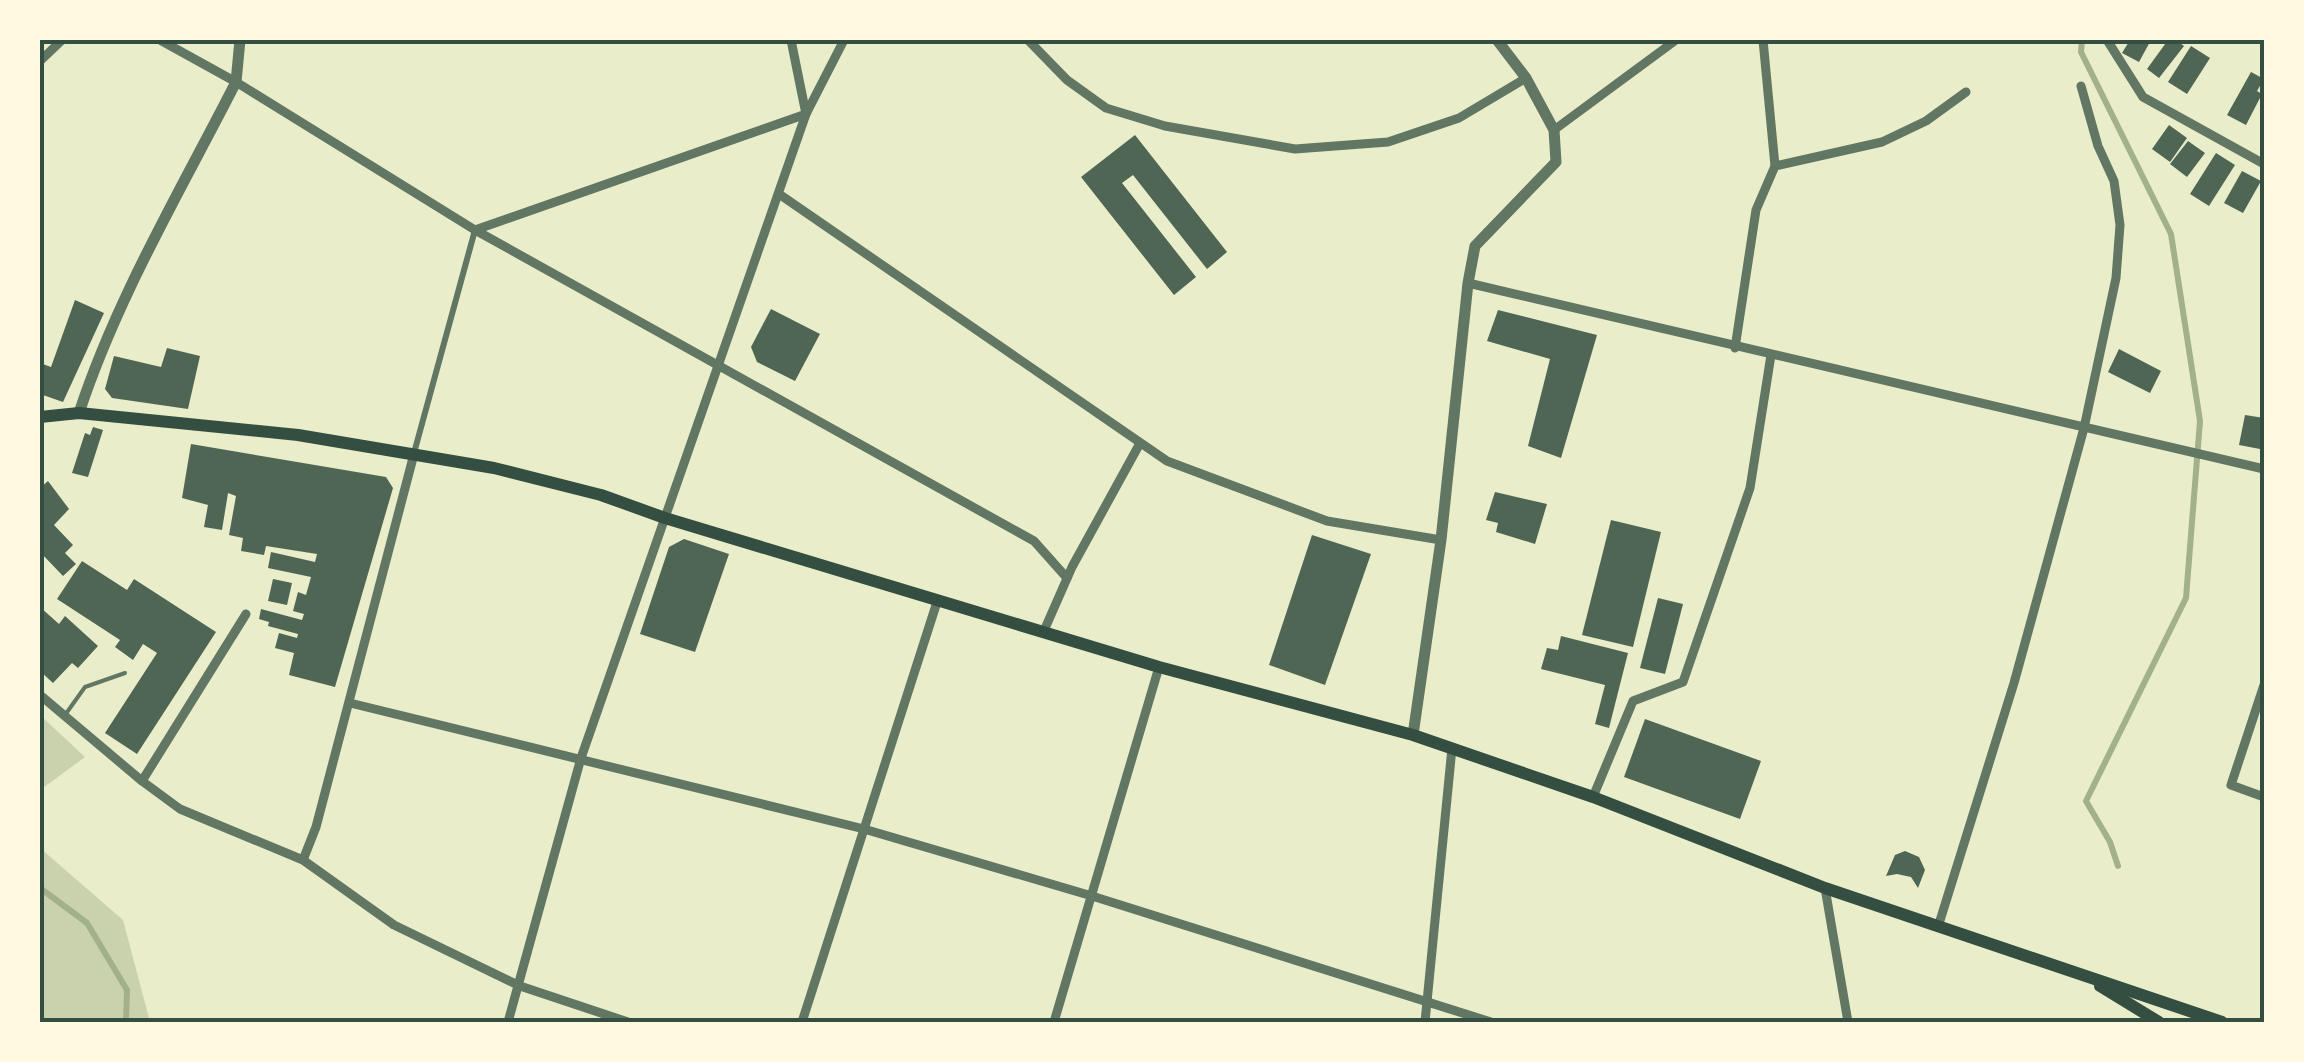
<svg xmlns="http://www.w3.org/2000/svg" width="2304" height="1062" viewBox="0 0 2304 1062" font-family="Montserrat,sans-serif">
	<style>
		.green { fill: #cad2ad }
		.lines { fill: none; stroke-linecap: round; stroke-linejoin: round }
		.stream { stroke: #a3b18a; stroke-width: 6 }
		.building { fill: #4f6655 }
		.service { stroke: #617663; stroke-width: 4 }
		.pedestrian { stroke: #617663; stroke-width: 6 }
		.minor { stroke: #617663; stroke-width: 9 }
		.tertiary { stroke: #617663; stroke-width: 11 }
		.secondary { stroke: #344e41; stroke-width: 12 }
		.neatline { fill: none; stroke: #344e41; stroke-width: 4 }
	</style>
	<rect width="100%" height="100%" fill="#e9edc9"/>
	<g class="green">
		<polygon points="40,715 85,757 40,790"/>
		<polygon points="40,848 123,920 150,1022 40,1022"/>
	</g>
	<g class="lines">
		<g class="stream">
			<polyline points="2082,40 2081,52 2171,234 2200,421 2186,598 2086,801 2110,842 2118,866"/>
			<polyline points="40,888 87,923 127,990 126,1022"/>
		</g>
	</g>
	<g class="building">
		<polygon points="2130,40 2151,40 2139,62 2122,53"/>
		<polygon points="2168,40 2176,40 2184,46 2159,78 2147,69"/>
		<polygon points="2191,46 2210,58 2187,94 2168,82"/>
		<polygon points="2251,72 2264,79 2257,91 2262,94 2246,125 2227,115"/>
		<polygon points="2169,125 2187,138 2170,162 2152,149"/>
		<polygon points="1135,135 1227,252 1207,269 1133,175 1122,183 1196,277 1174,295 1081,177"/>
		<polygon points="2188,141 2205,153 2187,177 2170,164"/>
		<polygon points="2216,153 2235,165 2209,206 2190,194"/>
		<polygon points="2242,171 2261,181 2243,213 2224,203"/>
		<polygon points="75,300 104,313 63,402 40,394 40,363 51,367"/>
		<polygon points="771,309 820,334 795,381 757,362 751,347"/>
		<polygon points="1498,310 1597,335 1561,458 1528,446 1550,359 1487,341"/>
		<polygon points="167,348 200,356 188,409 112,398 105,389 114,356 161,367"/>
		<polygon points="2119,349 2161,371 2150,393 2108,372"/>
		<polygon points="2245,415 2264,418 2260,449 2239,445"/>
		<polygon points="93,427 103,430 88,477 72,473 85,433 90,435"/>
		<polygon points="191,444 386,477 393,488 335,687 289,675 294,653 275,648 279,633 297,638 298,634 268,626 269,622 259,619 261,609 302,620 304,614 293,611 298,592 306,595 311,577 268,568 271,552 315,562 317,554 266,546 264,555 241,551 243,538 229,535 236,496 228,493 222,530 204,527 208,505 182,498"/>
		<polygon points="48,481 69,509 54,525 73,545 65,553 76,564 63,576 40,552 40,488"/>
		<polygon points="1495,492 1547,504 1535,544 1496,532 1498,523 1486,520"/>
		<polygon points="1611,520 1661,532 1633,647 1582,635"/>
		<polygon points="1312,535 1371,554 1325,685 1269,665"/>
		<polygon points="684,539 729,554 695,652 640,634 669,547"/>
		<polygon points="82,561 127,590 134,579 216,632 137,754 105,733 157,653 143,644 133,660 115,647 120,640 57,599"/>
		<polygon points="273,579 292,583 287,605 268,601"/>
		<polygon points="1658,598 1683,604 1665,674 1640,668"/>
		<polygon points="40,607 59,624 65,616 98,646 78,668 72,663 53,683 40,671"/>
		<polygon points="1561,636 1628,653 1609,728 1595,724 1605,685 1541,669 1547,648 1558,650"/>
		<polygon points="1645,719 1761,761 1740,819 1624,777"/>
		<polygon points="1905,851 1919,857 1925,870 1918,888 1911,877 1897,874 1886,876 1895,855"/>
	</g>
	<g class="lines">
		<polyline class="service" points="65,715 85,687 125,673"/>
		<polyline class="pedestrian" points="414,453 475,230"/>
		<g class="minor">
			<polyline points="160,40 236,82 475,230 1034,541 1067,578"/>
			<polyline points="1028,40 1067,80 1106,108 1165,126 1295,149 1388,142 1459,118 1526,78"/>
			<polyline points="2107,40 2143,97 2264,164"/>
			<polyline points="40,61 62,40"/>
			<polyline points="1554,130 1676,40"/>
			<polyline points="1775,166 1882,142 1926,121 1966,92"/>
			<polyline points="779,194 1167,461 1327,521 1441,540"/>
			<polyline points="475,230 806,114 791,40"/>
			<polyline points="1468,283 2264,469"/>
			<polyline points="1735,348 1756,210 1775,166 1763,40"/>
			<polyline points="1043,633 1072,567 1139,445"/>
			<polyline points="2264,685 2231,785 2264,797"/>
			<polyline points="40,695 142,781 180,809 303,860 394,925 520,986 628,1022"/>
			<polyline points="350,703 864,829 1092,896 1491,1022"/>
			<polyline points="142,781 246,614"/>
			<polyline points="1593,797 1633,701 1683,682 1750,488 1771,355"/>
			<polyline points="303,860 316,827 414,454"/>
			<polyline points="1825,888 1848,1022"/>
			<polyline points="1938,927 2014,683 2084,428 2116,278 2120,225 2114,181 2098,146 2081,86"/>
			<polyline points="508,1022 581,758 806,114 844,40"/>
			<polyline points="802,1022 937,602"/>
			<polyline points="1054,1022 1159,667"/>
			<polyline points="1425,1022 1452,748"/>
		</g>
		<g class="tertiary">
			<path d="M79,413C117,297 181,190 236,82L240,40"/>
			<polyline points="1413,735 1441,540 1468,283 1475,246 1556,162 1554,130 1526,78 1497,40"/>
		</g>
		<g class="secondary">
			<polyline points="40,417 79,413 298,435 494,468 601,495 665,518 1159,667 1413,735 1593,797 1825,888 2222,1022"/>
			<polyline points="2100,986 2159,1022"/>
		</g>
	</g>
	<rect width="2304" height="1062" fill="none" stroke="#fefae0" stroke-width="85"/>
	<rect x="42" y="42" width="2220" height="978" class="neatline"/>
</svg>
